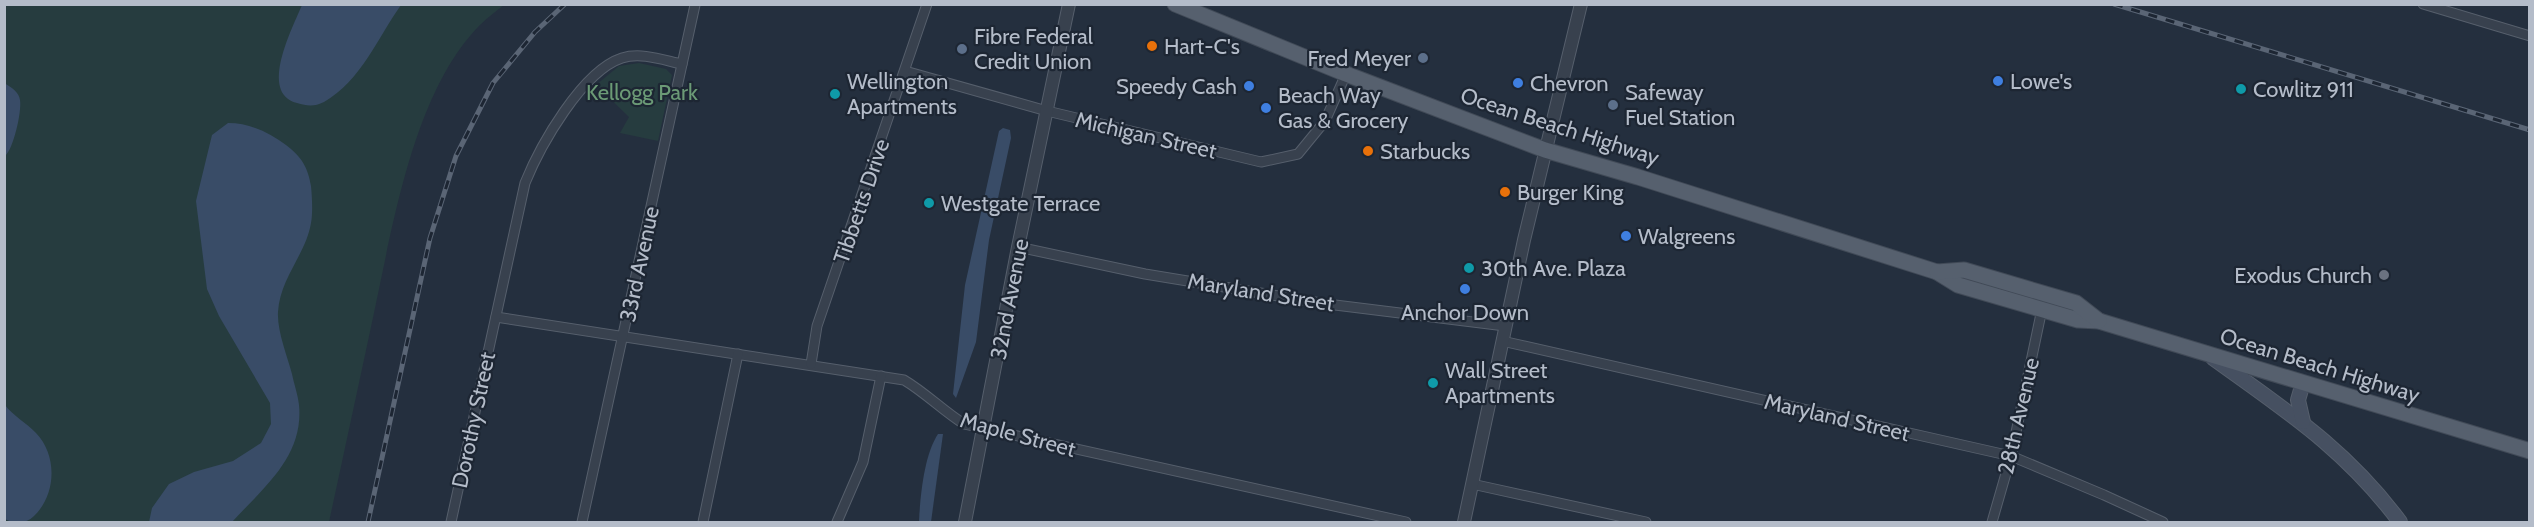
<svg xmlns="http://www.w3.org/2000/svg" width="2534" height="527" viewBox="0 0 2534 527" font-family="Cabin,sans-serif">
	<style>
		.green { fill: #263c3f }
		.water { fill: #394c67 }
		.lines { fill: none; stroke-linecap: round; stroke-linejoin: round }
		.minor-casing { stroke: #565f6c; stroke-width: 11 }
		.tertiary-casing { stroke: #565f6c; stroke-width: 14 }
		.secondary-casing { stroke: #565f6c; stroke-width: 16 }
		.primary-casing { stroke: #414a57; stroke-width: 17 }
		.minor { stroke: #38414e; stroke-width: 9 }
		.tertiary { stroke: #38414e; stroke-width: 12 }
		.secondary { stroke: #465061; stroke-width: 14 }
		.primary { stroke: #56606e; stroke-width: 15 }
		.rail-casing { stroke: #5a6575; stroke-width: 5 }
		.rail { stroke: #1d2633; stroke-width: 3; stroke-dasharray: 9; stroke-linecap: butt }
		.food-dot { fill: #e8710a; stroke: #1d2633; stroke-width: 2 }
		.service-dot { fill: #5c6f8a; stroke: #1d2633; stroke-width: 2 }
		.shop-dot { fill: #3f7fe0; stroke: #1d2633; stroke-width: 2 }
		.culture-dot { fill: #0f9aa8; stroke: #1d2633; stroke-width: 2 }
		.worship-dot { fill: #6b7280; stroke: #1d2633; stroke-width: 2 }
		.labels { text-anchor: middle; stroke-width: 4.5; stroke-linejoin: round; paint-order: stroke }
		.poi-label { font-size: 22px; fill: #b4bcc9; stroke: #1d2633; text-anchor: start }
		.park-label { font-size: 22px; fill: #6b9a76; stroke: #1d2633 }
		.street-label { font-size: 22px; fill: #b4bcc9; stroke: #1d2633 }
	</style>
	<rect width="100%" height="100%" fill="#242f3e"/>
	<g class="green">
		<path d="M4,5H504C496,11 487,18 480,25C414,91 393,225 374,313C359,383 344,453 329,522H5Z"/>
		<polygon points="639,63 666,69 672,75 658,141 620,133 629,117 596,85 619,66"/>
	</g>
	<g class="water">
		<path d="M302,5H401C378,37 361,81 324,102C314,107 307,106 297,103C258,93 293,27 302,5Z"/>
		<path d="M4,83C11,87 19,92 20,100C22,112 13,150 5,156Z"/>
		<path d="M228,123C249,123 269,132 286,145C302,157 308,168 311,186C312,197 313,212 311,223C306,254 280,278 278,312C277,331 287,355 292,374C294,384 298,395 299,405C304,457 263,488 232,522H149L152,508L169,484L194,472L233,461L261,443L271,424L270,403L219,316L207,289L196,201L212,135Z"/>
		<polygon points="1003,128 1010,130 1011,138 989,240 976,342 956,398 953,394 965,285 999,131"/>
		<path d="M5,405C13,416 27,423 36,433C58,456 56,495 34,516C26,524 14,524 5,519Z"/>
		<path d="M938,434H943L931,522H919C920,497 924,455 938,434Z"/>
	</g>
	<g class="lines">
		<g class="minor-casing">
			<g id="minor">
				<polyline points="2423,4 2530,36"/>
				<polyline points="905,71 1047,111 1261,162 1298,154 1325,121 1346,74"/>
				<polyline points="1018,247 1145,274 1327,304 1505,326"/>
				<path d="M496,317L904,380C926,393 943,411 964,424L1406,522"/>
				<polyline points="1502,341 2011,456 2104,495 2163,522"/>
				<polyline points="811,364 817,326 927,4"/>
				<polyline points="1472,484 1646,522"/>
				<path d="M451,522L525,183C540,146 582,71 622,58C641,52 663,60 682,64"/>
				<polyline points="582,522 695,5"/>
				<polyline points="703,522 738,354"/>
				<polyline points="837,522 863,462 881,376"/>
				<polyline points="1992,522 2011,456 2042,309"/>
			</g>
		</g>
		<g class="tertiary-casing">
			<g id="tertiary">
				<polyline points="965,522 1018,247 1069,4"/>
				<polyline points="1464,522 1524,240 1581,4"/>
			</g>
		</g>
		<g class="secondary-casing">
			<g id="secondary">
				<path d="M2213,358C2285,410 2346,449 2400,522"/>
				<polyline points="2303,383 2298,400 2303,422"/>
			</g>
		</g>
		<g class="primary-casing">
			<g id="primary">
				<polyline points="1175,4 1346,74 1545,150 1638,177 1937,272 1958,285 2078,320 2099,321 2530,451"/>
				<polyline points="1937,272 1964,270 2076,303 2099,321"/>
			</g>
		</g>
		<use href="#minor" class="minor"/>
		<use href="#tertiary" class="tertiary"/>
		<use href="#secondary" class="secondary"/>
		<use href="#primary" class="primary"/>
		<g class="rail-casing">
			<g id="rail">
				<polyline points="2114,4 2530,130"/>
				<polyline points="368,522 430,238 456,156 493,83 535,32 565,4"/>
			</g>
		</g>
		<use href="#rail" class="rail"/>
	</g>
	<g class="food-dot">
		<circle cx="1152" cy="46" r="6"/>
		<circle cx="1368" cy="151" r="6"/>
		<circle cx="1505" cy="192" r="6"/>
	</g>
	<g class="service-dot">
		<circle cx="962" cy="49" r="6"/>
		<circle cx="1423" cy="58" r="6"/>
		<circle cx="1613" cy="105" r="6"/>
	</g>
	<g class="shop-dot">
		<circle cx="1998" cy="81" r="6"/>
		<circle cx="1518" cy="83" r="6"/>
		<circle cx="1249" cy="86" r="6"/>
		<circle cx="1266" cy="108" r="6"/>
		<circle cx="1626" cy="236" r="6"/>
		<circle cx="1465" cy="289" r="6"/>
	</g>
	<g class="culture-dot">
		<circle cx="2241" cy="89" r="6"/>
		<circle cx="835" cy="94" r="6"/>
		<circle cx="929" cy="203" r="6"/>
		<circle cx="1469" cy="268" r="6"/>
		<circle cx="1433" cy="383" r="6"/>
	</g>
	<circle class="worship-dot" cx="2384" cy="275" r="6"/>
	<g class="labels">
		<g class="poi-label">
			<text x="974" y="44">Fibre Federal<tspan x="974" dy="25">Credit Union</tspan></text>
			<text x="1164" y="54">Hart-C's</text>
			<text x="1411" y="66" text-anchor="end">Fred Meyer</text>
			<text x="847" y="89">Wellington<tspan x="847" dy="25">Apartments</tspan></text>
			<text x="2010" y="89">Lowe's</text>
			<text x="1530" y="91">Chevron</text>
			<text x="1237" y="94" text-anchor="end">Speedy Cash</text>
			<text x="2253" y="97">Cowlitz 911</text>
			<text x="1625" y="100">Safeway<tspan x="1625" dy="25">Fuel Station</tspan></text>
			<text x="1278" y="103">Beach Way<tspan x="1278" dy="25">Gas &amp; Grocery</tspan></text>
			<text x="1380" y="159">Starbucks</text>
			<text x="1517" y="200">Burger King</text>
			<text x="941" y="211">Westgate Terrace</text>
			<text x="1638" y="244">Walgreens</text>
			<text x="1481" y="276">30th Ave. Plaza</text>
			<text x="2372" y="283" text-anchor="end">Exodus Church</text>
			<text x="1465" y="320" text-anchor="middle">Anchor Down</text>
			<text x="1445" y="378">Wall Street<tspan x="1445" dy="25">Apartments</tspan></text>
		</g>
		<g class="park-label">
			<text x="642" y="100">Kellogg Park</text>
		</g>
		<g class="street-label">
			<text transform="translate(1560 126) rotate(18)" y="8">Ocean Beach Highway</text>
			<text transform="translate(1146 135) rotate(13)" y="8">Michigan Street</text>
			<text transform="translate(861 201) rotate(-71)" y="8">Tibbetts Drive</text>
			<text transform="translate(639 264) rotate(-78)" y="8">33rd Avenue</text>
			<text transform="translate(1261 292) rotate(9)" y="8">Maryland Street</text>
			<text transform="translate(1009 299) rotate(-79)" y="8">32nd Avenue</text>
			<text transform="translate(2320 365) rotate(17)" y="8">Ocean Beach Highway</text>
			<text transform="translate(2018 416) rotate(-77)" y="8">28th Avenue</text>
			<text transform="translate(1837 417) rotate(13)" y="8">Maryland Street</text>
			<text transform="translate(473 420) rotate(-78)" y="8">Dorothy Street</text>
			<text transform="translate(1018 434) rotate(15)" y="8">Maple Street</text>
		</g>
	</g>
	<rect width="2534" height="527" fill="none" stroke="#b4bcc9" stroke-width="12"/>
</svg>
